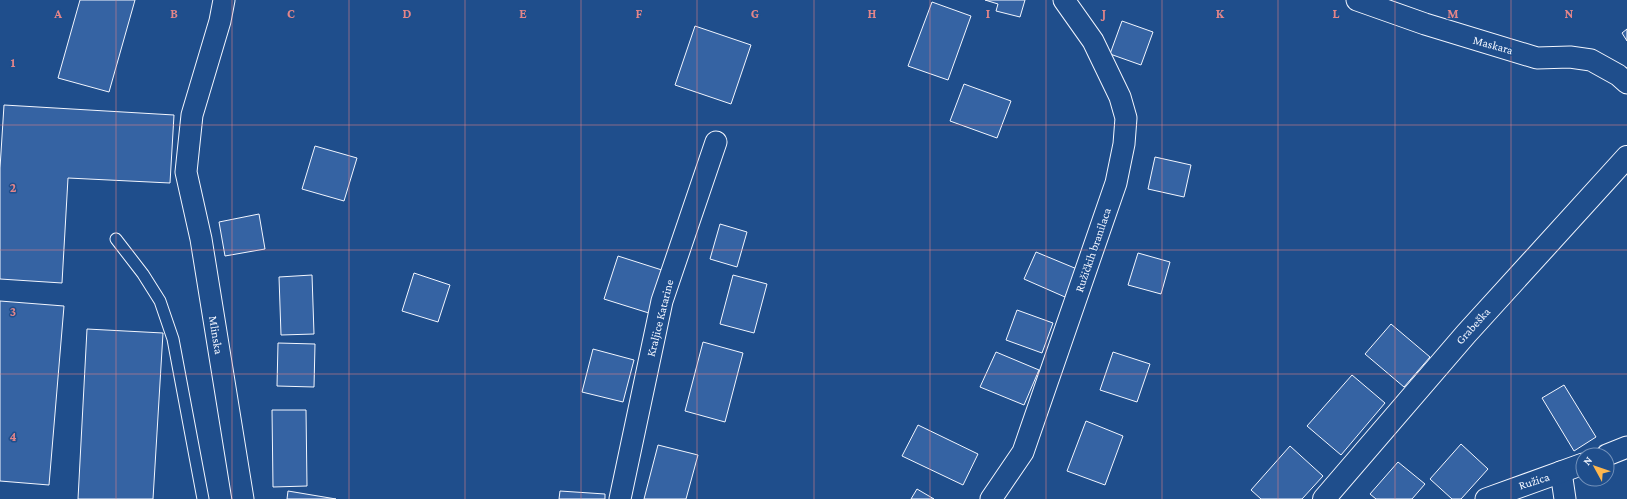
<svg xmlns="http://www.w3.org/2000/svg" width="1627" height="499" viewBox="0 0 1627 499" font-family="'Crimson Pro',serif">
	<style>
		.building { fill: #3563a3; stroke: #f2f6ff }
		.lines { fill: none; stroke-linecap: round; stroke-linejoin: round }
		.lane-casing { stroke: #f2f6ff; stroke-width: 13 }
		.street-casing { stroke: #f2f6ff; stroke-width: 23 }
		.secondary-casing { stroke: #f2f6ff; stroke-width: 24 }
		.lane { stroke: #1f4e8c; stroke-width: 11 }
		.street { stroke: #1f4e8c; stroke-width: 21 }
		.secondary { stroke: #1f4e8c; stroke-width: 22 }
		.grid { fill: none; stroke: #e38589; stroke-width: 1; stroke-opacity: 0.55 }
		.labels { text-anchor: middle; stroke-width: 3; stroke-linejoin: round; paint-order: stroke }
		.street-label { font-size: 12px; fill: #f2f6ff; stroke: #1f4e8c }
		.grid-label { font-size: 13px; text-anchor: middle; font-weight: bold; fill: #e38589; stroke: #1f4e8c; stroke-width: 3; stroke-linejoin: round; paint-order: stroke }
	</style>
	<rect width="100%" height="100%" fill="#1f4e8c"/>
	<g class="building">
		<polygon points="80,0 135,0 109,92 58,78"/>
		<polygon points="985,0 1025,0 1020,17 996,11 998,4"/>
		<polygon points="932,2 971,16 948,80 908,66"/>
		<polygon points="1122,21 1153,32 1141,65 1110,54"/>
		<polygon points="695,26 751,45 731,104 675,85"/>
		<polygon points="1627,29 1627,41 1622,33"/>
		<polygon points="964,84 1011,101 997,138 950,121"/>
		<polygon points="4,105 174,115 170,183 68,178 62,283 0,279 0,168"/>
		<polygon points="315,146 357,158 344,201 302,189"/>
		<polygon points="1155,157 1191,165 1184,197 1148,189"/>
		<polygon points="259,214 265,249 225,256 219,222"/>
		<polygon points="720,224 747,232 737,267 710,259"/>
		<polygon points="1036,252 1077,269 1065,297 1024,279"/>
		<polygon points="1138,253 1170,262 1161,294 1128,285"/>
		<polygon points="618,256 665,271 652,314 604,299"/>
		<polygon points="414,273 450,285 438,322 402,311"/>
		<polygon points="312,275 314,334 281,335 279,277"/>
		<polygon points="733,275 767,284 754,333 720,324"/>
		<polygon points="0,301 64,306 49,485 0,481"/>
		<polygon points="1017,310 1053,323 1042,353 1006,340"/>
		<polygon points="1391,324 1430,357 1404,387 1365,354"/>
		<polygon points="87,329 163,333 153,499 78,499"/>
		<polygon points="703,342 743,353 725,422 685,411"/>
		<polygon points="278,343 315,344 314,387 277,386"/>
		<polygon points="593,349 634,360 623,402 582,392"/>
		<polygon points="996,352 1039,370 1024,405 980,387"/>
		<polygon points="1113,352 1150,364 1137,402 1100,390"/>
		<polygon points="1352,375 1385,403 1341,455 1307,426"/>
		<polygon points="1564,385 1596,437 1574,451 1542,398"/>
		<polygon points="272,410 306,410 307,486 273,487"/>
		<polygon points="1086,421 1123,436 1105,485 1067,471"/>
		<polygon points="918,425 978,454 963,485 902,456"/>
		<polygon points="1461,444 1488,469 1461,499 1452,499 1430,479"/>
		<polygon points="658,445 698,455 686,499 644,499"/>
		<polygon points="1290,446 1323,476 1302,499 1261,499 1251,490"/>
		<polygon points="1398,462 1425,484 1412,499 1376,499 1370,494"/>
		<polygon points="917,489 934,499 911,499"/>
		<polygon points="288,491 336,499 287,499"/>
		<polygon points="560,491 605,494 605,499 559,499"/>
	</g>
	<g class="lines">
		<g class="lane-casing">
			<polyline id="lane" points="116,239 143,274 160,301 173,339 203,499"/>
		</g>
		<g class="street-casing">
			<g id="street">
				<polyline points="224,0 220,21 192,115 186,172 201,239 243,499"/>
				<polyline points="1357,0 1425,24 1537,58 1570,57 1591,60 1618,75 1627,83"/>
				<polyline points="1607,455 1627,447"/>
				<polyline points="1561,472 1565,499"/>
				<polyline points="620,499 662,301 716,142"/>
				<polyline points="991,499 1023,452 1116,183 1124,144 1126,118 1120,97 1093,41 1064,0"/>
				<polyline points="1486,499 1583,464"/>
			</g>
		</g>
		<g class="secondary-casing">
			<polyline id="secondary" points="1324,499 1466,334 1627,157"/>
		</g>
		<use href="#lane" class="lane"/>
		<use href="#street" class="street"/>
		<use href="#secondary" class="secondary"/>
	</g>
	<path class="grid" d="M116,0V499M232,0V499M349,0V499M465,0V499M581,0V499M697,0V499M814,0V499M930,0V499M1046,0V499M1162,0V499M1278,0V499M1395,0V499M1511,0V499M0,125H1627M0,250H1627M0,374H1627"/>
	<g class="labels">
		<g class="street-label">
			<text transform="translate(1493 45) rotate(16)" y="4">Maskara</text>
			<text transform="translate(1093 250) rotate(-71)" y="4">Ružičkih branilaca</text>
			<text transform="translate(660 318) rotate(-76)" y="4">Kraljice Katarine</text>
			<text transform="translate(1473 326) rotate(-48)" y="4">Grabeška</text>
			<text transform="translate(216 335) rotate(81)" y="4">Mlinska</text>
			<text transform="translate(1534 481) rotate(-18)" y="4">Ružica</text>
		</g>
	</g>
	<g class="grid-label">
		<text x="58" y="18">A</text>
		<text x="174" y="18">B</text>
		<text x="291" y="18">C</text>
		<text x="407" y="18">D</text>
		<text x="523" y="18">E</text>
		<text x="639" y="18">F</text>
		<text x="755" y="18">G</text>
		<text x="872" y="18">H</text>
		<text x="988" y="18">I</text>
		<text x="1104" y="18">J</text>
		<text x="1220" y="18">K</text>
		<text x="1336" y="18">L</text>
		<text x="1453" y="18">M</text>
		<text x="1569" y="18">N</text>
		<text x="13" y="67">1</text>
		<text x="13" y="192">2</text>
		<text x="13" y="316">3</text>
		<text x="13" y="441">4</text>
	</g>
	<g transform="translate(1595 467) rotate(310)"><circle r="19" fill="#1f4e8c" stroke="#7391ba"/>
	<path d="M0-3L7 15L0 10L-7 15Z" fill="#ffb74d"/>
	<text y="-6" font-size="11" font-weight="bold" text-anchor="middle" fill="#f2f6ff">N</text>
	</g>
</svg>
